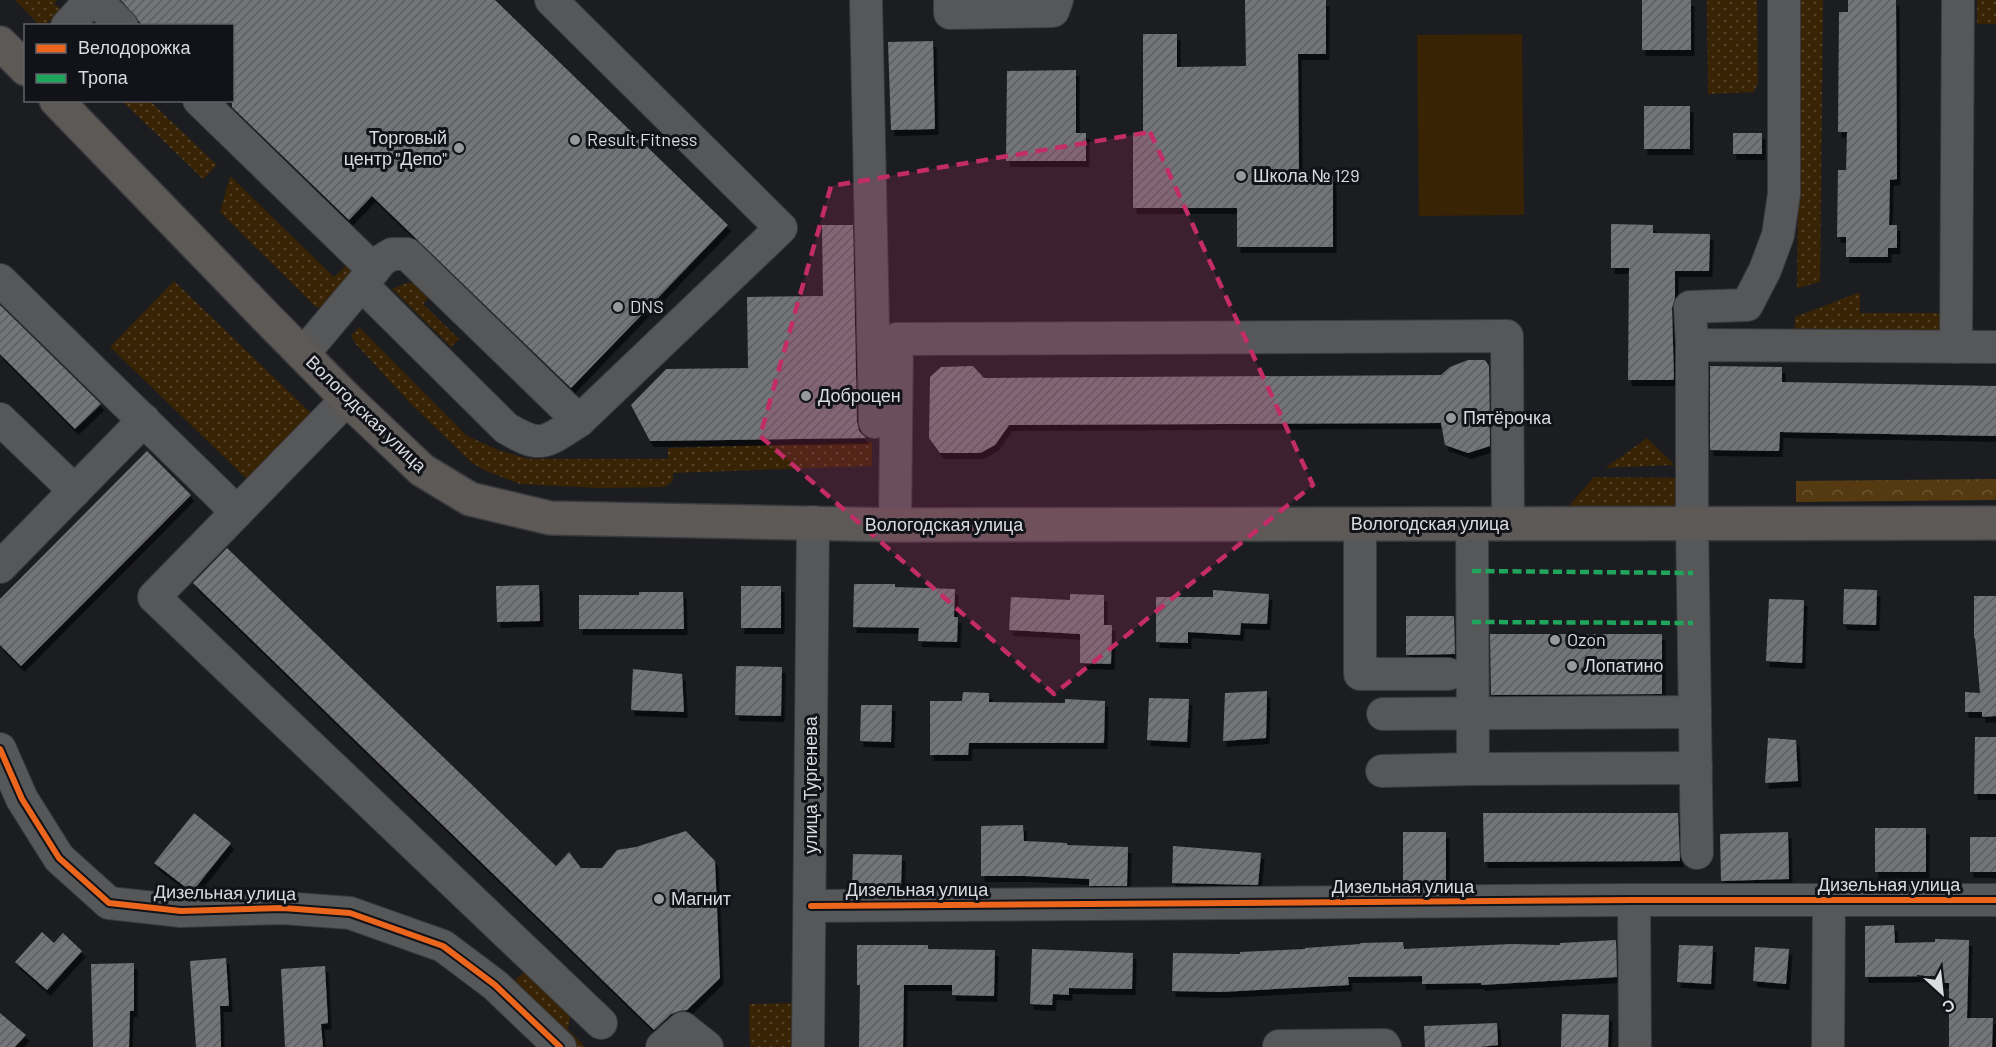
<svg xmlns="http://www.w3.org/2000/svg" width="1996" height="1047" viewBox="0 0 1996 1047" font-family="Barlow,sans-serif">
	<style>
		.grass { fill: url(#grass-dots) }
		.forest { fill: url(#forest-crowns) }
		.pitch { fill: #382305 }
		.building { fill: url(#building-hatch); filter: url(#shadow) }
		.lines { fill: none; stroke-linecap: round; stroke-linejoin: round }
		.minor-casing { stroke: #383a3d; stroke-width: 34 }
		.major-casing { stroke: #383a3d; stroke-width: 36 }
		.minor { stroke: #565759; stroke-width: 32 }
		.major { stroke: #5c5957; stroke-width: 33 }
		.quiet { stroke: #20a55d; stroke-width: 4.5; stroke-dasharray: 9 4.5; stroke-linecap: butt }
		.cycleway-casing { stroke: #111319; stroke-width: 10 }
		.cycleway { stroke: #eb651d; stroke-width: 6 }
		.marked { fill: #c42c68; fill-opacity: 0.2; stroke: #c42c68; stroke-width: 4.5; stroke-dasharray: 12 8; stroke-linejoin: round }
		.poi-dot { fill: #98999d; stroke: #111319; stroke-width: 2 }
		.labels { text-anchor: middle; stroke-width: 6; stroke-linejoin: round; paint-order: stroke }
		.poi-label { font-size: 18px; fill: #dadce0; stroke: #111319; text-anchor: start }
		.street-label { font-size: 18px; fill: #dadce0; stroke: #111319 }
	</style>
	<defs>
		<pattern id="grass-dots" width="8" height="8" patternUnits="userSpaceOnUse" patternTransform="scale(1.5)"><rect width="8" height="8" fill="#382305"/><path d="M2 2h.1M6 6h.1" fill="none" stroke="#544229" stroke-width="1.8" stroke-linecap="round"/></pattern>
		<pattern id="forest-crowns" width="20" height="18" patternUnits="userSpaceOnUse" patternTransform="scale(1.5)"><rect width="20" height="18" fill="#553a11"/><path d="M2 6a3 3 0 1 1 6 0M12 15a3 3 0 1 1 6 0" fill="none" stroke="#6d5633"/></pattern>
		<pattern id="building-hatch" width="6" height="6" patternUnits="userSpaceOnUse" patternTransform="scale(1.5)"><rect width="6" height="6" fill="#737478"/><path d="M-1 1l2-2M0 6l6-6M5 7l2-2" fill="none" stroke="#5c5e60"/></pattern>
		<filter id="shadow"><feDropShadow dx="3.5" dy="6" stdDeviation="0" flood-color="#0009"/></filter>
	</defs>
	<rect width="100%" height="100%" fill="#1c1d21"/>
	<g class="grass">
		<polygon points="15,0 57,0 54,3 61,10 45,25 39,25"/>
		<polygon points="1707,0 1757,0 1758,83 1754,92 1708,94"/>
		<polygon points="1801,0 1823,0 1820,282 1797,288"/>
		<rect x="1977" y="0" width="19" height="24"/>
		<polygon points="122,101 150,101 217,165 203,179"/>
		<polygon points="230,176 334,277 349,263 360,274 323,308 316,307 220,212"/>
		<polygon points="174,281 316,418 252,484 110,347"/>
		<polygon points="407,283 415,283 433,293 423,304 459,339 451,347 392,289"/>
		<polygon points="1860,292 1860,313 1940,313 1940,331 1795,332 1795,317"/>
		<polygon points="359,327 467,436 501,451 530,459 668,459 668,448 872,442 872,466 673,473 673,481 665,487 598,488 520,484 486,471 471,462 410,403 355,343 351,336"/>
		<polygon points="1647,438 1675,465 1605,468"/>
		<polygon points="1594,477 1686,478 1685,517 1560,516"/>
		<polygon points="526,971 572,1006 568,1029 585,1047 571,1047 515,989 516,979"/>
		<polygon points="803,1003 803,1047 750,1047 749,1004"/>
	</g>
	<polygon class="forest" points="1996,479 1996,500 1796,502 1796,481"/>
	<polygon class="pitch" points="1522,34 1524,215 1419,216 1417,35"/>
	<g class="building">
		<polygon points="121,0 495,0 728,225 571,388 372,196 349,220 232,107 232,26 143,26"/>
		<polygon points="1245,0 1326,0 1326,54 1298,54 1299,177 1333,176 1333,247 1237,247 1237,208 1133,208 1133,133 1143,133 1143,34 1177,34 1177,67 1246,66"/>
		<rect x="1642" y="0" width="49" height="50"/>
		<polygon points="1848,0 1896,0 1897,179 1890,180 1889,225 1897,225 1897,248 1888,248 1888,257 1846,257 1846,237 1837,237 1838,170 1846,170 1847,132 1838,132 1839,12 1848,12"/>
		<polygon points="933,41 935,129 891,130 888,42"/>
		<polygon points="1076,70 1076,133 1086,133 1086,161 1006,161 1007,71"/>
		<rect x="1644" y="106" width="46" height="43"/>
		<rect x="1733" y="133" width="29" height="21"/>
		<polygon points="1611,224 1653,225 1653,233 1710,234 1709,271 1675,271 1675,298 1672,308 1674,380 1628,380 1629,268 1611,268"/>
		<polygon points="822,225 853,225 857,422 859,431 866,438 650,441 631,405 666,369 748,368 747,297 823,296"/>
		<polygon points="0,305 101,404 75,429 0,354"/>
		<polygon points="1468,360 1485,360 1489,366 1490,446 1468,453 1445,445 1441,423 1009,425 995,445 980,453 940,453 929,438 930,377 941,367 973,366 984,378 1441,375 1450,367"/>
		<polygon points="1710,366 1782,367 1782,382 1996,386 1996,436 1780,432 1779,451 1710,450"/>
		<polygon points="147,451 191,495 21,666 0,645 0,599"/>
		<polygon points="227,548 556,866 569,852 581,868 602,868 617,850 636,847 686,831 715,861 720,978 687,1010 679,1011 671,1014 654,1030 193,583"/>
		<polygon points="854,584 895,584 895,587 955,589 954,617 958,617 957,642 918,641 919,628 853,627"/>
		<polygon points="539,585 540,621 497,622 496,586"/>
		<rect x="741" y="586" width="40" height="42"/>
		<polygon points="1844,589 1877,590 1876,625 1843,624"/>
		<polygon points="1213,590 1269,594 1267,624 1241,623 1240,635 1188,632 1188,643 1156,642 1156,597 1213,597"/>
		<polygon points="639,592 683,592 684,629 579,629 579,595 639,595"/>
		<polygon points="1070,594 1104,595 1104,625 1112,625 1111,664 1080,663 1080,634 1009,630 1011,597 1070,600"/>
		<polygon points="1974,596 1996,596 1996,716 1982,717 1982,712 1965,712 1965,692 1980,693 1975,638 1974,638"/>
		<polygon points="1769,599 1804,600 1802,663 1766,661"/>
		<polygon points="1406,616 1454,616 1455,654 1406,655"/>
		<polygon points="1490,634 1662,634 1662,694 1491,695"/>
		<polygon points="736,666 782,667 781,716 735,715"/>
		<polygon points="633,669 682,674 684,712 631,710"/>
		<polygon points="1267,691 1266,738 1223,741 1225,693"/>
		<polygon points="963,692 989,693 989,702 1065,703 1065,699 1105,701 1104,743 969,743 968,755 930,755 930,701 962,701"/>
		<polygon points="1149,698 1189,699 1187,742 1147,740"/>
		<polygon points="861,705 892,705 891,742 860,741"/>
		<polygon points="1975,737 1996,737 1996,794 1974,794"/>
		<polygon points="1768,738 1796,740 1798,781 1765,783"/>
		<polygon points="194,813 231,843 192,892 154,863"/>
		<polygon points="1483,813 1678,813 1680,861 1484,862"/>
		<polygon points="1023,825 1024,841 1067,843 1067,845 1128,847 1127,886 1089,886 1089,879 1025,876 981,876 981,826"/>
		<rect x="1875" y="828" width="51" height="44"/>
		<polygon points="1403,832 1446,832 1446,883 1403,884"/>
		<polygon points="1788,832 1789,879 1721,881 1720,834"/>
		<rect x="1970" y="837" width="26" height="35"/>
		<polygon points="1173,846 1261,853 1258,885 1172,883"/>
		<polygon points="853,854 902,855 901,887 852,888"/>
		<polygon points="1894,925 1895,943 1935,942 1935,939 1969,940 1967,1018 1993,1018 1992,1047 1949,1047 1949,983 1934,982 1934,976 1865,977 1865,926"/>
		<polygon points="42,932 54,943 63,933 82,951 47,990 15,962"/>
		<polygon points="1616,940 1617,977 1481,985 1481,983 1422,984 1422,976 1348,977 1349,985 1220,992 1172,991 1173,953 1240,954 1240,952 1305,949 1305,948 1360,944 1360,943 1403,942 1404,949 1511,944 1560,945 1560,943"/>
		<polygon points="857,945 928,945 928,949 995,950 994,996 952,995 952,985 904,985 903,1047 859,1047 860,985 857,985"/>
		<polygon points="1679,945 1713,946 1711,984 1677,982"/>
		<polygon points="1755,947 1789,949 1786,984 1753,981"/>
		<polygon points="1032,949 1133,953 1132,989 1069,988 1069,995 1053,994 1052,1005 1030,1004"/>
		<polygon points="226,958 229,1006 220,1006 221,1047 196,1047 190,961"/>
		<polygon points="134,963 134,1011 130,1011 129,1047 93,1047 91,964"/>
		<polygon points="325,966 328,1023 321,1024 323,1047 285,1047 281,969"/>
		<polygon points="0,1013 26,1035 15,1047 0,1047"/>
		<polygon points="1562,1014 1609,1015 1608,1047 1561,1047"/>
		<polygon points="1497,1023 1498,1045 1480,1047 1425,1047 1424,1026"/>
	</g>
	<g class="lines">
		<g class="minor-casing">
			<g id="minor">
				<polyline points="96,0 122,26"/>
				<polyline points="866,0 875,422"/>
				<polyline points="950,0 950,13 1053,11 1057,0"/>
				<polyline points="67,26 91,0"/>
				<polyline points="199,100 374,270"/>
				<polyline points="0,280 237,512 347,399"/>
				<path d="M362,285L506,428C543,450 545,442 579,421"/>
				<polyline points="1692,345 1690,307 1747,305 1765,270 1778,235 1784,194 1784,0"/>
				<polyline points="1956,347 1958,0"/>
				<polyline points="303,354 382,260 392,254 407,254 579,421 781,228 551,0"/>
				<polyline points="0,419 75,491"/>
				<polyline points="237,512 154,597 601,1023"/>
				<polyline points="1472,523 1473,769"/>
				<polyline points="1360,524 1360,674 1448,674"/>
				<polyline points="895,525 897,339 1507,336 1508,524"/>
				<polyline points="0,567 144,420"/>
				<polyline points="1383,714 1695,712"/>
				<polyline points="0,749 22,799 59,858 109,903 181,911 283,908 350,913 443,946 495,985 560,1047"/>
				<polyline points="1382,771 1473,769 1696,768"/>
				<polyline points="1697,853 1692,522 1692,345 1996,347"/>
				<polyline points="1634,900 1635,1047"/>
				<polyline points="811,906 1634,900 1996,900"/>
				<polyline points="1279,1046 1384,1045 1385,1047"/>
				<polyline points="662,1047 683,1028 707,1047"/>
				<polyline points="808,1047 813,522"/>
				<polyline points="1828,1047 1829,900"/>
			</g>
		</g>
		<g class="major-casing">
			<g id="major">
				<polyline points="0,43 26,69"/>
				<polyline points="56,100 268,319 347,399 422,470 470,499 550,518 895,525 1996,523"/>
			</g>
		</g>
		<use href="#minor" class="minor"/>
		<use href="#major" class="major"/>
		<g class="quiet">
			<polyline points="1472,571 1693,573"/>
			<polyline points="1472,622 1693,623"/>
		</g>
		<g class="cycleway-casing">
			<g id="cycleway">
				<polyline points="0,749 22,799 59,858 109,903 181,911 283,908 350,913 443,946 495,985 560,1047"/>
				<polyline points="811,906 1634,900 1996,900"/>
			</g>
		</g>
		<use href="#cycleway" class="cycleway"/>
	</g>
	<path class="marked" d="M1150,132L1313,485L1054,694L760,436L831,186Z"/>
	<g class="poi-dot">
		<circle cx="575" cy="140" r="6"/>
		<circle cx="459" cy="148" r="6"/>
		<circle cx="1241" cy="176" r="6"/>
		<circle cx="618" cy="307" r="6"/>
		<circle cx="806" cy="396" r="6"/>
		<circle cx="1451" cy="418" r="6"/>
		<circle cx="1555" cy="640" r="6"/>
		<circle cx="1572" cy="666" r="6"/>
		<circle cx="659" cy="899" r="6"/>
	</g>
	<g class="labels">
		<g class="poi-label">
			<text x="447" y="144" text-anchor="end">Торговый<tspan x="447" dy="21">центр "Депо"</tspan></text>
			<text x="587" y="146">Result Fitness</text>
			<text x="1253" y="182">Школа № 129</text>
			<text x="630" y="313">DNS</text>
			<text x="818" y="402">Доброцен</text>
			<text x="1463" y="424">Пятёрочка</text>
			<text x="1567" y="646">Ozon</text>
			<text x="1584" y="672">Лопатино</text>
			<text x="671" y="905">Магнит</text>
		</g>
		<g class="street-label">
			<text transform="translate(366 414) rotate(44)" y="6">Вологодская улица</text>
			<text x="1430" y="530">Вологодская улица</text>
			<text x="944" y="531">Вологодская улица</text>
			<text transform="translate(811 785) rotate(-90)" y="6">улица Тургенева</text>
			<text x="1889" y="891">Дизельная улица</text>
			<text x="1403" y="893">Дизельная улица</text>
			<text x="917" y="896">Дизельная улица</text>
			<text transform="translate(225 893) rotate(1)" y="6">Дизельная улица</text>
		</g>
	</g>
	<rect x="24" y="24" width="210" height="78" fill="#111319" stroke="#616369" stroke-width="1.5"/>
	<rect x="36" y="44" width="30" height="9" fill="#eb651d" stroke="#616369" stroke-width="1.5"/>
	<text x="78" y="54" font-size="18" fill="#dadce0">Велодорожка</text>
	<rect x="36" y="74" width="30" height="9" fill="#20a55d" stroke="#616369" stroke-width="1.5"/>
	<text x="78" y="84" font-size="18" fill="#dadce0">Тропа</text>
	<g transform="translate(1942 993) rotate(153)" stroke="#111319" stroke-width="4.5" paint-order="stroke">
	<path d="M0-4.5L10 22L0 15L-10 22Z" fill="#dadce0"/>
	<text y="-9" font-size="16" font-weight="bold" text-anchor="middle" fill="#dadce0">С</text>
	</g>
</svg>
